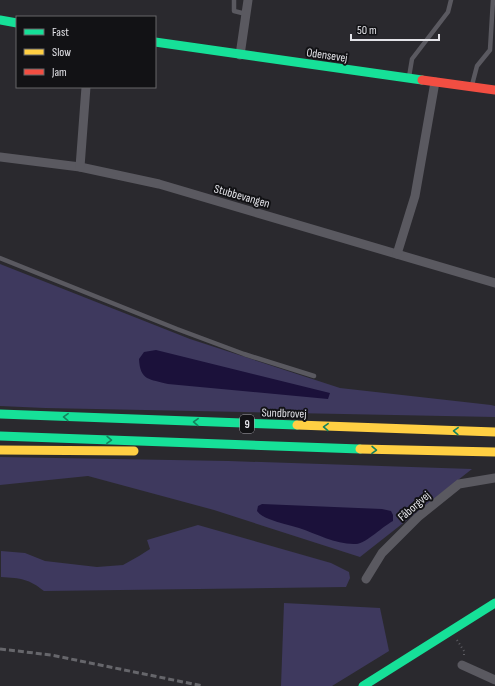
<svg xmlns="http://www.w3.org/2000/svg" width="495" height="686" viewBox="0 0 495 686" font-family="'Sofia Sans Condensed',sans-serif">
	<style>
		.green { fill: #3e395e }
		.water { fill: #1b113a }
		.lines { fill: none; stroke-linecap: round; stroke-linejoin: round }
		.path { stroke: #5d5c62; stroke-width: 2; stroke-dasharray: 1 3; stroke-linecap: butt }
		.lane { stroke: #5a5960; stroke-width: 4.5 }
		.street { stroke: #5a5960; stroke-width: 9 }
		.fast { stroke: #16e098; stroke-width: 9 }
		.slow { stroke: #ffcf43; stroke-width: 9 }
		.jam { stroke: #f24e42; stroke-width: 9 }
		.rail { stroke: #66666b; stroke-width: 3; stroke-dasharray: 6 3; stroke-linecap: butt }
		.oneway { stroke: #14835d }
		.labels { text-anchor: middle; stroke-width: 4; stroke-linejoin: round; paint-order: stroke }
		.shield { fill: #121215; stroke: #a4a4a9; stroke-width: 1 }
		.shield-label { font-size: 11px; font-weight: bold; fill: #e3e3e8 }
		.street-label { font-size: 12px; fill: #e3e3e8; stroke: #121215 }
	</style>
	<rect width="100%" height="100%" fill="#2a292e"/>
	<g class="green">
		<polygon points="0,264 190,339 340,388 491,405 495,406 495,417 45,408 0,406"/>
		<polygon points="0,457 229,461 472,469 360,557 214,510 88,476 0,485"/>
		<path d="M198,525L331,563L349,572L350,578L346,587L44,591C29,579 21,578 1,577V551L25,553L45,561L97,567L123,565L139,556L150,549L147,540Z"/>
		<polygon points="284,603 380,608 389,651 332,686 281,686"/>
	</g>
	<g class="water">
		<path d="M156,350L330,393L328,399L168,384C150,379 140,381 139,359L144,352Z"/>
		<path d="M262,504L382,509L391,511L393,515V521C383,526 367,543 356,544C337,545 317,534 299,528C290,525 279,523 269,519C264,517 260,515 257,511L258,506Z"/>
	</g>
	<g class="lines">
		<polyline class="path" points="457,640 464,651 464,655"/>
		<g class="lane">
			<polyline points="234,0 234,11 246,14"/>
			<polyline points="409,77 412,59 448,12 451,0"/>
			<polyline points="472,85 477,66 490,50 493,0"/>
			<polyline points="0,258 177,329 244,354 314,376"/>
		</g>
		<g class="street">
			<polyline points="240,55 248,0"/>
			<polyline points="0,157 80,167 159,184 495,283"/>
			<polyline points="80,167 86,87"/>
			<polyline points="397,254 415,196 435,82"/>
			<polyline points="366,579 382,553 418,517 459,484 495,478"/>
			<polyline points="462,665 495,680"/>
		</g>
		<g class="fast">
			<polyline points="0,20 17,23"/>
			<polyline points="155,42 422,80"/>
			<polyline points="0,414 297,425"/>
			<polyline points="0,436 360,449"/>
			<polyline points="363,686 495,603"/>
		</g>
		<g class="slow">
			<polyline points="297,425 495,432"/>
			<polyline points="360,449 495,452"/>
			<polyline points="0,450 134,451"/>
		</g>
		<polyline class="jam" points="422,80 495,90"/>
		<polyline class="rail" points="0,649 51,655 203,686"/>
	</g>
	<defs><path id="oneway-chevron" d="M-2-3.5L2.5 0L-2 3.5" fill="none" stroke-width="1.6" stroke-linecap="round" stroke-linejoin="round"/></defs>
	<g class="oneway">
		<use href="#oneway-chevron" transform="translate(66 417) rotate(-178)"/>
		<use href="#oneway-chevron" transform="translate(196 422) rotate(-178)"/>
		<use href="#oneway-chevron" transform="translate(326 427) rotate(-178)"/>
		<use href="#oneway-chevron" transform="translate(456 431) rotate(-178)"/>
		<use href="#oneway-chevron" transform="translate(109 440) rotate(2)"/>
		<use href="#oneway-chevron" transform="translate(374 450) rotate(1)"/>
	</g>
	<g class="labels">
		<rect class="shield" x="240" y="415" width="14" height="18" rx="3"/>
		<g class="shield-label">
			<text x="247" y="428">9</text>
		</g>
		<g class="street-label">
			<text transform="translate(327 55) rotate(8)" y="4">Odensevej</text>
			<text transform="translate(242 196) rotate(16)" y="4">Stubbevangen</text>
			<text transform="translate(284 413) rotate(2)" y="4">Sundbrovej</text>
			<text transform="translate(414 506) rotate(-41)" y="4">Fåborgvej</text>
		</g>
	</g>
	<rect x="16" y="16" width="140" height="72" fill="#121215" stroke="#666669"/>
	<rect x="24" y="29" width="20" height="6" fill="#16e098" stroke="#666669"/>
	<text x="52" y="36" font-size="12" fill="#e3e3e8">Fast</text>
	<rect x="24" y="49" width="20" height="6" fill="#ffcf43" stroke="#666669"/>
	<text x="52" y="56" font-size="12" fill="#e3e3e8">Slow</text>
	<rect x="24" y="69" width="20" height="6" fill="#f24e42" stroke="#666669"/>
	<text x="52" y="76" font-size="12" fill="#e3e3e8">Jam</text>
	<path d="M351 34v6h88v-6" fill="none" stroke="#e3e3e8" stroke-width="2"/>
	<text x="357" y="34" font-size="12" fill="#e3e3e8" stroke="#121215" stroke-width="3" paint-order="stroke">50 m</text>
</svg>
